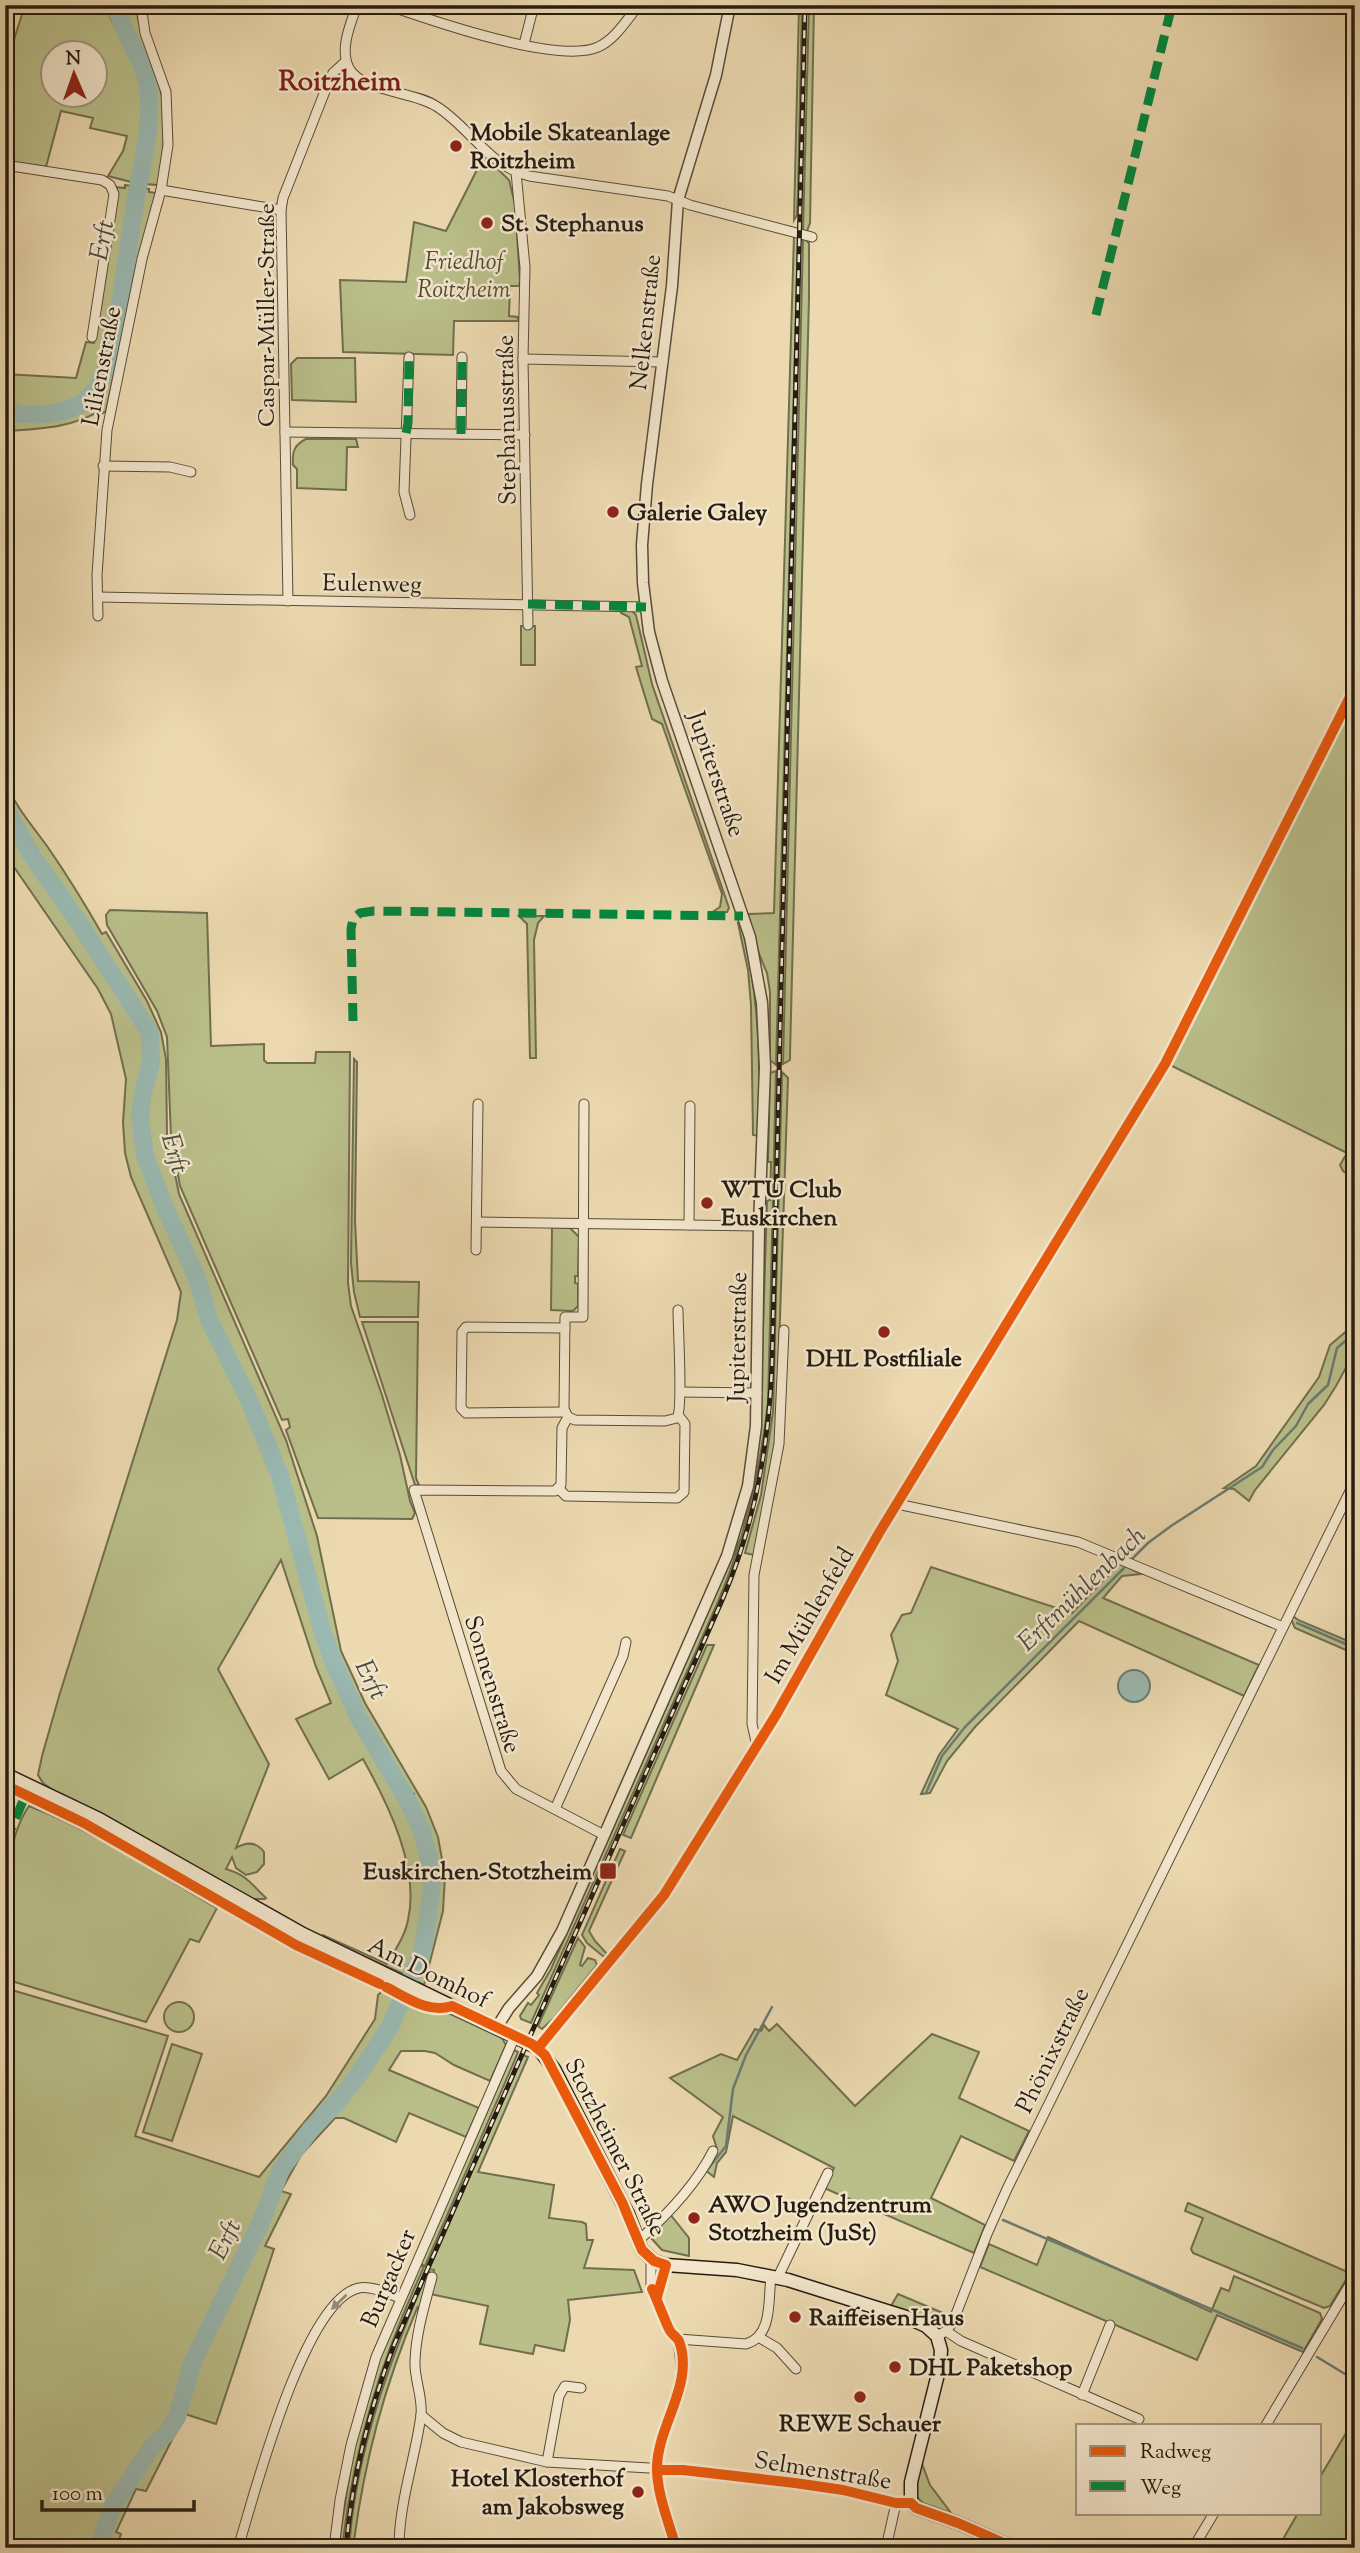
<svg xmlns="http://www.w3.org/2000/svg" width="1360" height="2553" viewBox="0 0 1360 2553" font-family="'Sorts Mill Goudy',serif">
	<style>
		.green { fill: #babf8a; stroke: #706e4e; stroke-width: 2; fill-rule: evenodd }
		.water { fill: #9ab9b2; stroke: #6b7b72; stroke-width: 2 }
		.lines { fill: none; stroke-linecap: round; stroke-linejoin: round }
		.stream { stroke: #6b7b72; stroke-width: 2.5 }
		.river { stroke: #9ab9b2; stroke-width: 18 }
		.minor-casing { stroke: #574c39; stroke-width: 11 }
		.tertiary-casing { stroke: #574c39; stroke-width: 13 }
		.secondary-casing { stroke: #251d11; stroke-width: 15 }
		.minor { stroke: #f3e6cc; stroke-width: 9 }
		.tertiary { stroke: #f3e6cc; stroke-width: 10 }
		.secondary { stroke: #f3e6cc; stroke-width: 12 }
		.rail-casing { stroke: #251d11; stroke-width: 5 }
		.rail { stroke: #f3e6cc; stroke-width: 2.5; stroke-dasharray: 8; stroke-linecap: butt }
		.quiet { stroke: #00873e; stroke-width: 9; stroke-dasharray: 18 9; stroke-linecap: butt }
		.cycleway-casing { stroke: #f3e6cc; stroke-width: 15 }
		.cycleway { stroke: #e8590c; stroke-width: 10 }
		.oneway { fill: #968c78 }
		.poi-dot { fill: #8f2418; stroke: #f3e6cc; stroke-width: 2.5 }
		.labels { text-anchor: middle; stroke-width: 5; stroke-linejoin: round; paint-order: stroke }
		.poi-label { font-size: 24px; font-weight: bold; fill: #251d11; stroke: #f3e6cc; text-anchor: start }
		.park-label { font-size: 24px; font-style: italic; fill: #524e35; stroke: #f3e6cc }
		.street-label { font-size: 24px; fill: #251d11; stroke: #f3e6cc }
		.water-label { font-size: 26px; font-style: italic; fill: #484c41; stroke: #f3e6cc }
		.quarter-label { font-size: 28px; font-weight: bold; fill: #7a1f14; stroke: #f3e6cc }
	</style>
	<rect width="100%" height="100%" fill="#ecd9b0"/>
	<filter id="stains"><feTurbulence type="fractalNoise" baseFrequency=".00286" numOctaves="4"/><feColorMatrix values="0 0 0 0 .2 0 0 0 0 .09 0 0 0 0 .02 0 0 0 .5 -.17"/></filter>
	<radialGradient id="worn" r=".72"><stop offset=".6" stop-color="#630" stop-opacity="0"/><stop offset="1" stop-color="#630" stop-opacity=".3"/></radialGradient>
	<g class="green">
		<path d="M25,5H105C116,36 139,58 145,92L135,183L108,176L123,151L127,136L90,128L93,118L61,111L46,167L5,161V68ZM52,52H94V94H52Z"/>
		<path d="M122,5H136C139,35 153,60 160,88C169,119 163,154 158,185L143,184C150,145 158,106 146,66C139,45 129,26 122,5Z"/>
		<polygon points="799,5 802,5 798,192 797,215 794,220"/>
		<polygon points="809,5 814,5 810,223 807,231 803,231"/>
		<polygon points="484,156 509,180 515,204 520,281 519,286 510,286 509,316 518,317 518,321 454,321 453,355 343,352 340,280 406,282 414,222 446,231"/>
		<path d="M125,185L132,186L109,337L99,376L83,398L53,410L67,413L94,397L107,374L126,290L141,188L149,189V192L156,193L135,274L106,411L103,413L101,410C73,428 38,429 5,431V374L76,378L86,342L94,343L117,187L125,188Z"/>
		<polygon points="794,235 798,236 776,1065 770,1060 770,992 767,973 759,954 748,914 774,913"/>
		<polygon points="803,238 809,243 809,297 790,1055 790,1060 783,1064"/>
		<polygon points="297,358 355,358 356,402 292,400 291,364"/>
		<path d="M306,439H356L358,447H347L346,490L297,488V469L293,465C292,452 294,445 306,439Z"/>
		<polygon points="621,610 632,611 636,615 652,684 729,908 727,912 711,913 720,907 722,894 662,724 652,719 636,667 642,666 629,617 621,613"/>
		<rect x="521" y="626" width="14" height="39"/>
		<polygon points="1355,692 1355,1179 1343,1171 1340,1165 1347,1153 1168,1064"/>
		<path d="M5,783C17,808 31,824 47,846C67,875 85,904 102,934L106,932L147,1001L161,1032L166,1059L167,1135L179,1194L286,1440L317,1536L341,1651L365,1703L426,1807L438,1837L445,1876L443,1911L424,1985L415,1980L428,1942L425,1923L417,1956L408,1976L322,1938L323,1935L387,1964C395,1950 405,1936 408,1920C420,1868 388,1804 363,1759L329,1779L296,1719L331,1703L316,1667L281,1560L218,1669L269,1764L236,1848C246,1842 256,1841 264,1852V1864L257,1872L246,1875L236,1868L232,1857L226,1869C247,1875 251,1884 266,1898L265,1899H248L54,1791L43,1783L38,1775L42,1756L60,1693L177,1320L181,1292L131,1177L125,1153L123,1122L126,1079L111,1014L98,989L5,854Z"/>
		<polygon points="110,910 207,913 211,1046 264,1044 264,1060 267,1063 315,1063 316,1052 350,1052 348,1283 351,1306 382,1395 400,1455 410,1501 415,1513 412,1519 318,1518 286,1430 290,1427 288,1419 282,1420 180,1186 171,1137 167,1037 157,1011 107,925 106,915"/>
		<polygon points="519,916 544,916 538,923 534,940 536,1058 530,1058 527,924"/>
		<path d="M738,923L741,924C760,994 760,1063 759,1136L753,1135L751,1005L748,970Z"/>
		<polygon points="354,1059 357,1062 355,1221 358,1281 419,1282 418,1317 360,1317 354,1292 351,1263"/>
		<path d="M776,1071L768,1404C759,1474 745,1539 717,1604L531,2023L521,2019L520,2016L528,2003L531,2005L539,1995L537,1993L551,1969L742,1535L753,1482L760,1427L767,1201L770,1200L771,1162H768L770,1073Z"/>
		<polygon points="782,1072 788,1078 776,1437 754,1555 745,1553 761,1495 773,1412"/>
		<polygon points="552,1227 570,1228 579,1237 578,1276 575,1276 575,1283 578,1284 578,1306 573,1311 551,1310"/>
		<polygon points="362,1322 418,1322 416,1478 419,1485 415,1485"/>
		<polygon points="1355,1324 1355,1351 1336,1386 1324,1405 1255,1490 1249,1501 1234,1489 1224,1488 1256,1466 1319,1377 1330,1345"/>
		<polygon points="1120,1563 1141,1574 1122,1576 1103,1598 1259,1665 1244,1696 1079,1621 975,1727 947,1761 930,1793 921,1794 939,1755 958,1729 886,1695 898,1661 891,1635 902,1615 911,1613 931,1567 1072,1613"/>
		<polygon points="1292,1615 1298,1620 1355,1644 1355,1654 1295,1628 1291,1619"/>
		<polygon points="707,1645 714,1645 631,1838 623,1835"/>
		<polygon points="36,1797 71,1810 296,1936 295,1939 287,1939 135,1849"/>
		<path d="M29,1806C95,1831 156,1873 217,1908L199,1942L190,1939L146,2022L5,1979C5,1928 0,1847 29,1806Z"/>
		<polygon points="620,1849 625,1851 589,1931 595,1941 607,1954 604,1957 587,1943 582,1935"/>
		<polygon points="578,1938 585,1947 580,1965 582,1966 588,1958 595,1960 597,1965 554,2018 542,2029 538,2026"/>
		<polygon points="5,1988 168,2036 135,2136 259,2177 326,2096 375,2019 378,1995 385,1989 415,2005 446,2012 502,2038 506,2045 490,2081 454,2065 435,2053 425,2051 401,2051 389,2070 479,2108 466,2137 409,2113 396,2142 344,2118 335,2118 301,2155 281,2191 291,2194 265,2246 274,2249 216,2424 185,2414 146,2491 136,2489 116,2532 121,2534 116,2548 5,2548"/>
		<circle cx="179" cy="2017" r="15"/>
		<polygon points="777,2024 855,2106 932,2034 979,2052 959,2098 1029,2131 1014,2161 961,2136 931,2198 985,2225 974,2253 824,2188 834,2168 733,2116 726,2152 717,2163 714,2177 704,2169 717,2149 713,2136 723,2117 670,2078 721,2054 737,2060 755,2029 761,2031 764,2025 769,2031"/>
		<polygon points="172,2044 202,2054 172,2141 143,2132"/>
		<polygon points="514,2050 518,2052 514,2062 425,2266 420,2263"/>
		<polygon points="523,2055 528,2057 478,2172 554,2185 549,2218 582,2222 586,2224 587,2240 593,2240 584,2268 634,2270 642,2292 568,2300 570,2320 564,2351 535,2345 533,2354 480,2344 488,2306 430,2294 434,2270 429,2269"/>
		<polygon points="1188,2203 1350,2273 1330,2306 1324,2308 1193,2253 1191,2249 1203,2218 1185,2211"/>
		<polygon points="670,2214 689,2238 689,2256 662,2250 652,2239 660,2225"/>
		<polygon points="1048,2237 1211,2312 1221,2288 1229,2291 1234,2276 1320,2313 1322,2319 1303,2352 1217,2315 1197,2360 980,2267 989,2244 1037,2265"/>
		<path d="M419,2265L424,2267C381,2360 354,2445 342,2548H338L354,2448L382,2350Z"/>
		<path d="M428,2271L430,2272L419,2316L418,2306C384,2386 364,2462 353,2548H349C356,2450 390,2360 428,2271Z"/>
		<polygon points="898,2294 950,2316 933,2318 891,2306"/>
		<polygon points="1355,2418 1355,2534 1346,2548 1278,2548 1298,2513 1320,2513 1320,2477"/>
		<polygon points="921,2461 930,2485 951,2513 923,2503 917,2497 916,2484"/>
	</g>
	<circle class="water" cx="1134" cy="1686" r="16"/>
	<g class="lines">
		<g class="stream">
			<polyline points="1130,1561 1148,1543 1171,1526 1262,1467 1273,1450 1296,1426 1308,1404 1328,1385 1337,1348 1355,1333"/>
			<polyline points="1297,1623 1355,1648"/>
			<polyline points="403,1791 414,1794"/>
			<polyline points="926,1793 942,1756 965,1727 1126,1566"/>
			<polyline points="708,2169 726,2146 733,2089 746,2055 772,2007"/>
			<polyline points="1003,2220 1302,2348"/>
			<polyline points="1317,2357 1355,2380"/>
		</g>
		<g class="river">
			<path d="M5,412C32,416 70,417 91,395C98,388 103,377 106,367C121,315 126,259 135,205C140,169 152,131 149,94C146,62 124,36 115,5"/>
			<polyline points="5,808 32,856 80,924 150,1033 151,1062 142,1097 140,1118 145,1155 163,1203 197,1278 209,1320 250,1402 280,1476 323,1633 335,1666 359,1718 409,1803 422,1831 429,1860 432,1888 423,1949 390,2027 357,2077 340,2099 311,2129 281,2169 262,2220 193,2361 177,2417 167,2433 152,2447 113,2506 98,2548"/>
		</g>
		<g class="minor-casing">
			<g id="minor">
				<path d="M357,5C351,23 339,49 349,68C362,92 413,91 436,106C470,127 488,166 529,176L668,196L690,205L812,237"/>
				<path d="M387,5C430,20 558,65 598,47C615,40 627,19 639,5"/>
				<polyline points="524,44 534,5"/>
				<polyline points="5,165 102,180 110,185 114,194 92,337"/>
				<polyline points="516,172 525,267 523,359 528,625"/>
				<polyline points="161,190 281,210"/>
				<polyline points="409,357 404,492 410,515"/>
				<polyline points="523,359 663,362"/>
				<polyline points="285,432 525,435"/>
				<polyline points="461,434 462,357"/>
				<polyline points="103,466 170,467 191,472"/>
				<polyline points="98,597 646,607"/>
				<polyline points="288,601 281,210 283,198 329,81 333,73 346,61"/>
				<polyline points="98,616 97,575 107,430 142,259 161,190 168,145 166,92 145,33 141,5"/>
				<polyline points="477,1222 759,1226"/>
				<polyline points="689,1225 690,1106"/>
				<polyline points="476,1250 478,1104"/>
				<polyline points="681,1392 757,1393"/>
				<polyline points="564,1412 466,1413 461,1408 462,1332 466,1327 565,1328"/>
				<polyline points="568,1417 562,1428 561,1485 555,1491 414,1490 501,1771 516,1789 604,1835"/>
				<polyline points="568,1417 564,1409 565,1317 583,1317 584,1104"/>
				<path d="M568,1417L575,1420L665,1421L677,1418C683,1409 678,1328 678,1310"/>
				<polyline points="558,1488 566,1496 677,1498 684,1492 685,1424 679,1416"/>
				<polyline points="757,1746 752,1724 754,1575 779,1444 784,1330"/>
				<polyline points="555,1809 623,1656 626,1642"/>
				<polyline points="538,2048 664,1895 776,1715 897,1504 1078,1542 1283,1627"/>
				<path d="M638,2241C666,2216 696,2185 713,2151"/>
				<polyline points="651,2258 651,2286 669,2330 678,2339 681,2364 680,2386 661,2439 657,2470 659,2490 676,2548"/>
				<polyline points="778,2277 828,2173"/>
				<polyline points="657,2297 666,2265"/>
				<polyline points="946,2331 961,2341 1139,2419"/>
				<polyline points="937,2336 946,2331 953,2322 987,2234 1007,2189 1355,1481"/>
				<polyline points="760,2338 777,2348 796,2369"/>
				<path d="M678,2339L746,2344C773,2336 768,2300 771,2276"/>
				<polyline points="1082,2395 1110,2325"/>
				<polyline points="421,2415 443,2433 461,2442 547,2462 683,2470 818,2486 896,2503 911,2503"/>
				<polyline points="1266,2425 1355,2276"/>
				<polyline points="547,2462 559,2396 565,2386 581,2388"/>
				<path d="M238,2548C254,2496 304,2299 359,2288C371,2285 389,2294 400,2298"/>
				<polyline points="334,2548 340,2500 351,2445 376,2357 515,2036"/>
				<path d="M399,2548C399,2502 415,2460 421,2415C423,2397 414,2379 415,2361C416,2332 425,2304 432,2277"/>
				<polyline points="886,2548 896,2503"/>
				<polyline points="1193,2548 1214,2513"/>
			</g>
		</g>
		<g class="tertiary-casing">
			<polyline id="tertiary" points="497,2027 509,2008 537,1976 562,1931 727,1556 748,1486 756,1426 759,1226 765,1067 762,1003 750,937 662,681 649,632 643,583 642,545 647,484 672,286 678,200 716,75 730,5"/>
		</g>
		<g class="secondary-casing">
			<polyline id="secondary" points="5,1774 99,1819 303,1934 538,2048 554,2069 628,2214 642,2250 654,2261 666,2265 737,2270 788,2280 906,2317 926,2326 937,2336 941,2350 940,2366 911,2482 911,2503 916,2508 958,2523 1015,2548"/>
		</g>
		<use href="#minor" class="minor"/>
		<use href="#tertiary" class="tertiary"/>
		<use href="#secondary" class="secondary"/>
		<g class="rail-casing">
			<path id="rail" d="M346,2548C352,2478 369,2411 394,2345L723,1598C755,1523 769,1446 772,1364L805,5"/>
		</g>
		<use href="#rail" class="rail"/>
		<g class="quiet">
			<polyline points="1096,315 1172,5"/>
			<polyline points="406,433 408,423 409,357"/>
			<polyline points="461,434 462,357"/>
			<polyline points="528,604 646,607"/>
			<polyline points="353,1021 351,929 353,919 360,913 374,911 743,916"/>
			<polyline points="5,1843 26,1794"/>
		</g>
		<g class="cycleway-casing">
			<g id="cycleway">
				<polyline points="5,1785 84,1823 296,1945 380,1984"/>
				<path d="M386,1987C406,1997 429,2014 452,2006L532,2044L545,2055L622,2202L642,2250L654,2261L666,2265L657,2297"/>
				<polyline points="538,2048 664,1895 776,1715 879,1533 1165,1064 1355,687"/>
				<path d="M652,2289C658,2302 663,2316 669,2329C671,2334 677,2337 679,2341C695,2384 657,2426 657,2468C657,2495 669,2522 676,2548"/>
				<polyline points="657,2470 683,2470 795,2483 843,2490 896,2503 911,2503 916,2508 958,2523 1015,2548"/>
			</g>
		</g>
		<use href="#cycleway" class="cycleway"/>
	</g>
	<defs><path id="oneway-solid" d="M-6-.8H1V-3.2L6.5 0L1 3.2V.8H-6Z" transform="scale(1.75)"/></defs>
	<use class="oneway" href="#oneway-solid" transform="translate(339 2302) rotate(136)"/>
	<g class="poi-dot">
		<circle cx="456" cy="146" r="7"/>
		<circle cx="487" cy="223" r="7"/>
		<circle cx="613" cy="512" r="7"/>
		<circle cx="707" cy="1203" r="7"/>
		<circle cx="884" cy="1332" r="7"/>
		<rect x="599" y="1862" width="18" height="18" rx="3.5"/>
		<circle cx="694" cy="2218" r="7"/>
		<circle cx="795" cy="2317" r="7"/>
		<circle cx="895" cy="2367" r="7"/>
		<circle cx="860" cy="2397" r="7"/>
		<circle cx="638" cy="2492" r="7"/>
	</g>
	<g class="labels">
		<g class="poi-label">
			<text x="470" y="140">Mobile Skateanlage<tspan x="470" dy="28">Roitzheim</tspan></text>
			<text x="501" y="231">St. Stephanus</text>
			<text x="627" y="520">Galerie Galey</text>
			<text x="721" y="1197">WTU Club<tspan x="721" dy="28">Euskirchen</tspan></text>
			<text x="884" y="1366" text-anchor="middle">DHL Postfiliale</text>
			<text x="592" y="1879" text-anchor="end">Euskirchen-Stotzheim</text>
			<text x="708" y="2212">AWO Jugendzentrum<tspan x="708" dy="28">Stotzheim (JuSt)</tspan></text>
			<text x="809" y="2325">RaiffeisenHaus</text>
			<text x="909" y="2375">DHL Paketshop</text>
			<text x="860" y="2431" text-anchor="middle">REWE Schauer</text>
			<text x="624" y="2486" text-anchor="end">Hotel Klosterhof<tspan x="624" dy="28">am Jakobsweg</tspan></text>
		</g>
		<g class="park-label">
			<text x="464" y="269">Friedhof<tspan x="464" dy="28">Roitzheim</tspan></text>
		</g>
		<g class="street-label">
			<text transform="translate(266 315) rotate(-90)" y="8">Caspar-Müller-Straße</text>
			<text transform="translate(645 322) rotate(-84)" y="8">Nelkenstraße</text>
			<text transform="translate(101 366) rotate(-79)" y="8">Lilienstraße</text>
			<text transform="translate(506 420) rotate(-91)" y="8">Stephanusstraße</text>
			<text transform="translate(372 583) rotate(1)" y="8">Eulenweg</text>
			<text transform="translate(717 774) rotate(71)" y="8">Jupiterstraße</text>
			<text transform="translate(737 1337) rotate(-89)" y="8">Jupiterstraße</text>
			<text transform="translate(809 1615) rotate(-60)" y="8">Im Mühlenfeld</text>
			<text transform="translate(493 1684) rotate(73)" y="8">Sonnenstraße</text>
			<text transform="translate(429 1972) rotate(26)" y="8">Am Domhof</text>
			<text transform="translate(1052 2050) rotate(-64)" y="8">Phönixstraße</text>
			<text transform="translate(616 2147) rotate(63)" y="8">Stotzheimer Straße</text>
			<text transform="translate(388 2278) rotate(-67)" y="8">Burgacker</text>
			<text transform="translate(823 2470) rotate(9)" y="8">Selmenstraße</text>
		</g>
		<g class="water-label">
			<text transform="translate(101 240) rotate(-80)" y="9">Erft</text>
			<text transform="translate(176 1153) rotate(73)" y="9">Erft</text>
			<text transform="translate(1081 1588) rotate(-44)" y="9">Erftmühlenbach</text>
			<text transform="translate(372 1679) rotate(63)" y="9">Erft</text>
			<text transform="translate(224 2239) rotate(-64)" y="9">Erft</text>
		</g>
		<g class="quarter-label">
			<text x="340" y="90">Roitzheim</text>
		</g>
	</g>
	<rect width="1360" height="2553" fill="none" stroke="#ecd9b0" stroke-width="28"/>
	<rect x="7" y="7" width="1346" height="2539" fill="none" stroke="#251d11" stroke-width="3.5"/>
	<rect x="14" y="14" width="1332" height="2525" fill="none" stroke="#251d11" stroke-width="2"/>
	<rect x="1076" y="2424" width="245" height="91" fill="#f3e6cc" stroke="#a19681" stroke-width="2"/>
	<rect x="1090" y="2446" width="35" height="10" fill="#e8590c" stroke="#a19681" stroke-width="2"/>
	<text x="1140" y="2458" font-size="21" fill="#251d11">Radweg</text>
	<rect x="1090" y="2481" width="35" height="10" fill="#00873e" stroke="#a19681" stroke-width="2"/>
	<text x="1140" y="2494" font-size="21" fill="#251d11">Weg</text>
	<g transform="translate(74 74) rotate(358)"><circle r="33" fill="#f3e6cc" stroke="#a19681" stroke-width="2"/>
	<path d="M0-5L12 26L0 18L-12 26Z" fill="#8f2418"/>
	<text y="-10" font-size="19" font-weight="bold" text-anchor="middle" fill="#251d11">N</text>
	</g>
	<path d="M42 2500v10h152v-10" fill="none" stroke="#251d11" stroke-width="3.5"/>
	<text x="52" y="2500" font-size="21" fill="#251d11" stroke="#f3e6cc" stroke-width="5" paint-order="stroke">100 m</text>
	<rect width="100%" height="100%" filter="url(#stains)"/>
	<rect width="100%" height="100%" fill="url(#worn)"/>
</svg>
